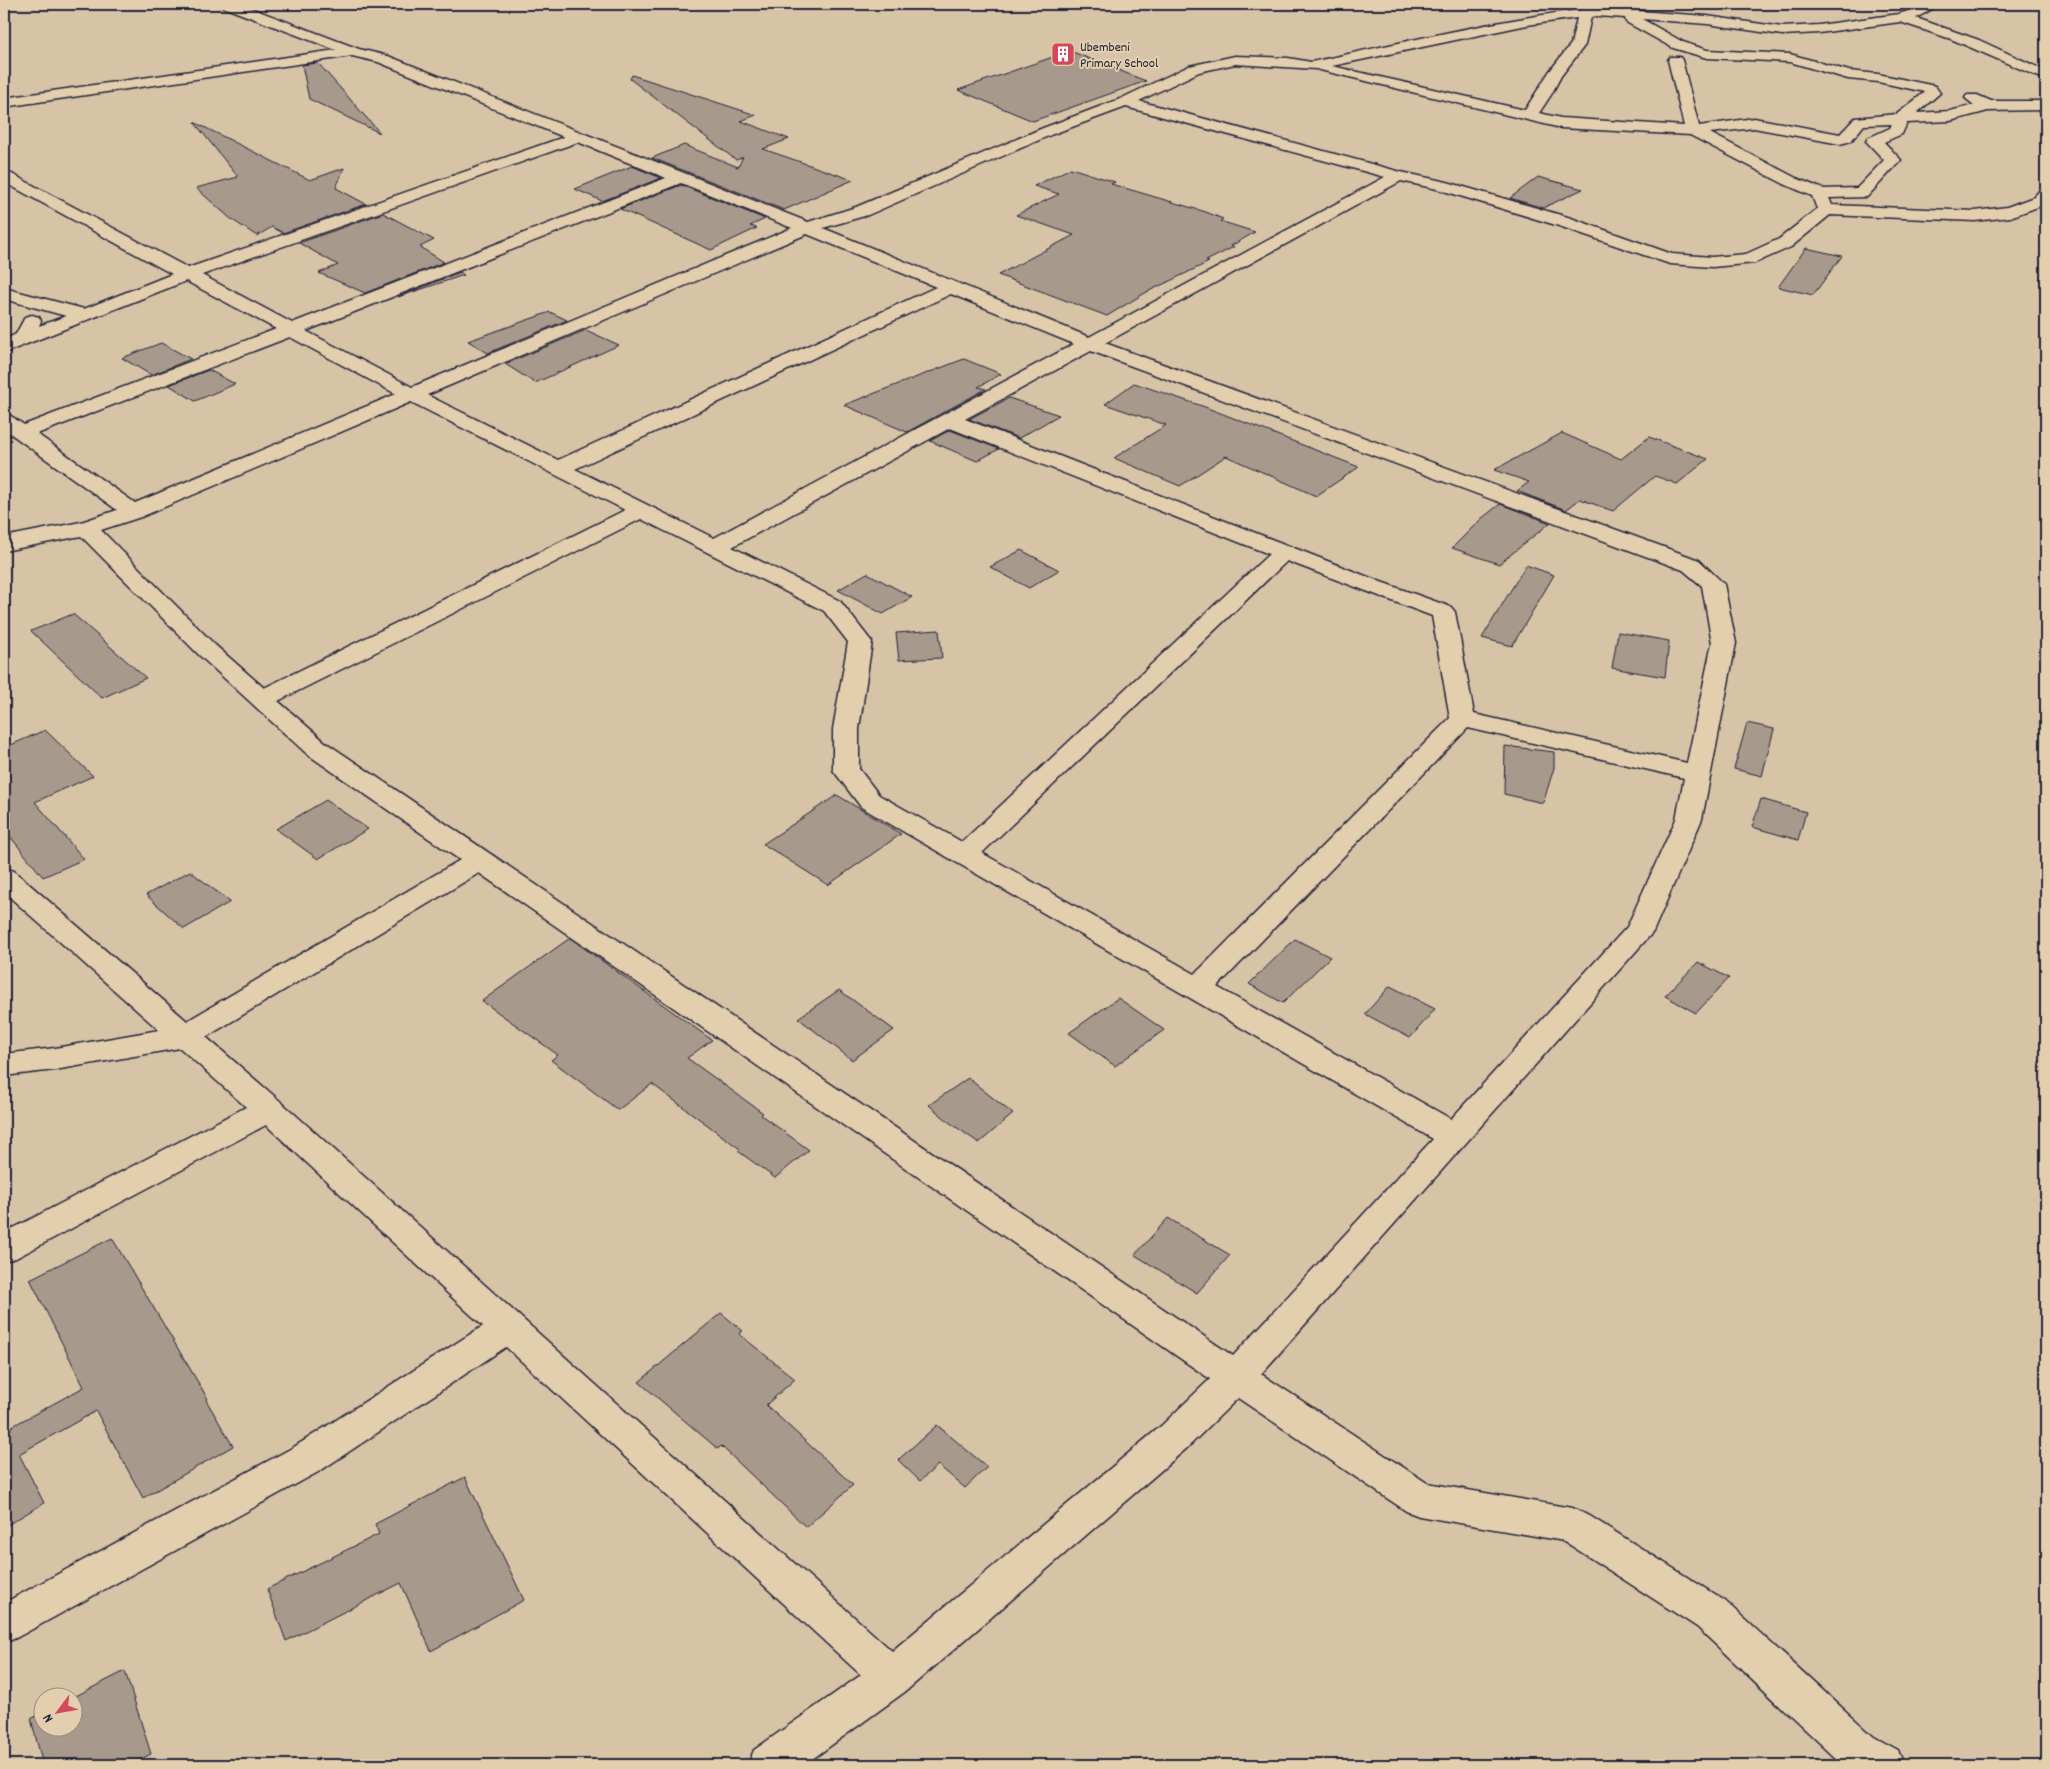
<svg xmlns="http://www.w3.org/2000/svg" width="2050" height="1769" viewBox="0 0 2050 1769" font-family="Dekko,sans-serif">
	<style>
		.building { fill: #a7998b; stroke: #22223b }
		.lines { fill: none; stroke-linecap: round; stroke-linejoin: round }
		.minor-casing { stroke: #22223b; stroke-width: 3 }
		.minor { fill: #e3cfae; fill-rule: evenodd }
		.labels { text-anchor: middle; stroke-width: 4; stroke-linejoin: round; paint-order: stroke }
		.far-poi-label { font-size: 14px; fill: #22223b; stroke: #e3cfae; text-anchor: start }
	</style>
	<rect width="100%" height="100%" fill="#d7c4a7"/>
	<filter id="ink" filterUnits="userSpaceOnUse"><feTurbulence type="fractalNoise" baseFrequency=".02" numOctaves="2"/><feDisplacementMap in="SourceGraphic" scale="10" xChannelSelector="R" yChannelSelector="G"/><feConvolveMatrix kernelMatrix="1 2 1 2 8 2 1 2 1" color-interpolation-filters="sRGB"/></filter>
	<g filter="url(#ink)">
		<g class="building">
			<polygon points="1070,51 1146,81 1033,121 958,90"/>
			<polygon points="318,63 380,133 309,99 302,65"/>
			<polygon points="632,75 756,115 741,121 789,139 763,149 853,180 784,210 652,158 684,145 738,167 743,157 736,160 630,79"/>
			<polygon points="194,122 310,180 344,168 336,188 366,204 283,233 272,227 257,236 231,219 196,188 238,177"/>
			<polygon points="632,166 661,178 602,201 575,189"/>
			<polygon points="1071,168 1115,182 1111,184 1206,212 1223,219 1220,221 1255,232 1231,246 1234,247 1206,261 1209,262 1145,293 1107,316 998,275 1074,235 1016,215 1059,194 1034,186"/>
			<polygon points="1538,177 1583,189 1543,208 1510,198"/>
			<polygon points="681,185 765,219 750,226 757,228 711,250 620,209"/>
			<polygon points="383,213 434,240 420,247 444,262 365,293 319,273 338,265 299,243"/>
			<polygon points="1806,248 1842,256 1813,295 1778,287"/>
			<polygon points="460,272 464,275 398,297"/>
			<polygon points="550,312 567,320 488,353 468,341"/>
			<polygon points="586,330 619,345 535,383 505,364"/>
			<polygon points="161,343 191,359 151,375 122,358"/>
			<polygon points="964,359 1001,374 978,387 986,389 907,432 844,405"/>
			<polygon points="209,370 235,384 195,401 169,385"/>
			<polygon points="1134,383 1205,407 1359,467 1316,496 1226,456 1180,486 1114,458 1166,425 1105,404"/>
			<polygon points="1009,398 1059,415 1019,438 969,419"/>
			<polygon points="950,430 999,449 977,461 930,441"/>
			<polygon points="1562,433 1621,459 1649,437 1708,459 1677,484 1655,476 1613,511 1580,499 1566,510 1517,491 1529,482 1494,470"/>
			<polygon points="1500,504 1550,523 1499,564 1452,548 1481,519"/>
			<polygon points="1021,550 1059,570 1029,588 990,567"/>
			<polygon points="1526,565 1554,575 1512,646 1482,638"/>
			<polygon points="867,573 912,597 883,614 838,590"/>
			<polygon points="73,614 146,678 102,698 31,631"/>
			<polygon points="939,630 942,658 899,660 896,633"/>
			<polygon points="1618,632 1669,641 1665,677 1612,668"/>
			<polygon points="1747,723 1774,729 1762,776 1734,769"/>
			<polygon points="45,730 93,776 35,802 84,859 43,877 4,829 4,748"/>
			<polygon points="1505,746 1554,752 1554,768 1543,803 1504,794"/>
			<polygon points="837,795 901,834 828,885 763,844"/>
			<polygon points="1761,799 1806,812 1798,840 1752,827"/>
			<polygon points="326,800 368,829 318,859 276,829"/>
			<polygon points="190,871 230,902 184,929 146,895"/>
			<polygon points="570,938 712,1040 687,1058 763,1113 761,1115 809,1150 775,1178 738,1151 740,1149 652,1084 618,1110 551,1060 558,1055 482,1001"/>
			<polygon points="1295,939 1330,957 1283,1003 1249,984"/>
			<polygon points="1698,962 1729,978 1696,1013 1665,996"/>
			<polygon points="1390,986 1435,1009 1410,1038 1365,1014"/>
			<polygon points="839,990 894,1030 852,1060 798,1018"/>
			<polygon points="1118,998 1164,1030 1115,1066 1069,1033"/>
			<polygon points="968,1078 1013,1114 979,1143 949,1122 929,1105"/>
			<polygon points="1168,1218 1230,1255 1197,1293 1135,1255"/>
			<polygon points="112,1238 208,1399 206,1400 233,1446 143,1498 96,1411 19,1454 44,1503 4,1527 4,1423 7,1429 84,1387 30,1279"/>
			<polygon points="721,1313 743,1331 739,1334 795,1379 766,1405 853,1485 806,1527 721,1446 718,1449 639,1382"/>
			<polygon points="937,1425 987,1467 965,1488 938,1465 920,1481 898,1460"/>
			<polygon points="465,1477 524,1600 431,1651 401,1583 286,1641 267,1589 379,1534 375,1524"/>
			<polygon points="125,1671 151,1754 129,1765 43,1765 31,1719 42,1713 42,1726 72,1726 72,1698"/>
		</g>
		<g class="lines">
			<g class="minor-casing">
				<path id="minor" d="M221,4H240L359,49L388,56L808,222L856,207L1043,128L1120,99L1189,66L1235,56L1288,58L1311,62C1406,42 1501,18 1597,8L1707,16L1782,27L1819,25L1899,14C1916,9 1919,4 1938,4L1936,7L1916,18L1979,40L2046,71V80L1951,39L1900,22L1819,33L1782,35L1707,24L1642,19L1683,42L1707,50L1790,54L1849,71L1878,74L1935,86L1940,93L1917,113L1950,111L1974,105L1965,98L1967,95H1977L1991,101H2046V110L1988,111L1950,121L1907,123L1902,134L1884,142L1901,160L1867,197L1829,198L1832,205L1975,211L2007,207L2034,197L2040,190L2046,189V204L2010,217L1975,221L1830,215L1791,247L1755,263L1712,267L1670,264L1559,226L1437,189L1401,181L1105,343L1699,560L1724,584L1736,643L1702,819L1653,932L1261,1374L1427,1483L1572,1508L1585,1513L1725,1601L1874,1737L1898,1750L1904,1765H1843L1697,1627L1564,1541L1419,1516L1406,1511L1238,1398L1187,1448L906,1691L804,1765H748L754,1750L861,1675L506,1347L320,1471L18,1637L4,1643V1603L294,1447L483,1326L266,1125L16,1258L4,1261V1233L246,1107L180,1048L55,1070L4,1076V1054L55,1048L159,1030L4,892V868L14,871L187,1021L460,860L307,754L199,655L81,536L4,551V537L81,522L117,510L4,429V414L11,416L24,425L276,329L186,281L4,353V340L16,334L25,317L32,315L39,317L41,321L39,326L66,316L4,299V288L84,309L172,274L4,182V171L10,173L188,268L564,137L378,62L352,56L4,107V98L336,50L223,7ZM1597,16L1625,18L1626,22L1673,48L1707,58L1790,62L1848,79L1878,82L1925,92L1897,114L1855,118L1840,134L1754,118L1699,126L1682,60L1680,57H1670L1668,60L1684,126L1561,118L1539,113L1551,95L1561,76L1585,45L1591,17ZM1577,18L1571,44L1549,72L1525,110L1332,66L1527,25ZM1235,64L1316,69L1561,128L1690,135L1784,184L1812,196L1817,209L1779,239L1746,254L1712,257L1672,254L1571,218L1447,182L1401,172L1139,101L1199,72ZM1126,107L1385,177L1089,337L823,228L868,215L1053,134ZM1892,124L1890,128L1868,138L1866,141L1884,160L1857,188L1823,189L1796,178L1710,133L1754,128L1840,144L1851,141L1864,125ZM578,142L666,178L292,323L202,275ZM681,183L792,228L412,387L306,331ZM807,234L936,287L558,460L427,395ZM951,294L1074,344L714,538L575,469ZM290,337L396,394L135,503L37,434ZM1091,351L1683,570L1702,586L1712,643L1687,763L1474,714L1455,612L1451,607L1381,582L965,419ZM411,402L625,510L264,688L215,645L101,530L141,517ZM950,428L1269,554L962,842L879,795L859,769V729L872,642L868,637L840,601L732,547ZM641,519L824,611L848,642L833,729V770L861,807L1433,1139L1233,1356L325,742L278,701ZM1287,561L1432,616L1450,718L1195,974L982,853ZM1468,728L1684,778L1676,819L1627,927L1451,1119L1217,987ZM479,873L1210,1379L1161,1426L892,1651L280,1101L206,1037Z"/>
			</g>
			<use href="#minor" class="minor"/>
		</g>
	</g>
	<defs>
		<g id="building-square" transform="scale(1.25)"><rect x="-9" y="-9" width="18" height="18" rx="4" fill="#d1495b" stroke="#e3cfae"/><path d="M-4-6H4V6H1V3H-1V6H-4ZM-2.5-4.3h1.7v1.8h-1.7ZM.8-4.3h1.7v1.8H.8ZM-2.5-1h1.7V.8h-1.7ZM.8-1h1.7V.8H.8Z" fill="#fff"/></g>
	</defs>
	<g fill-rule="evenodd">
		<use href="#building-square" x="1063" y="54"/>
	</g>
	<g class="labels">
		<g class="far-poi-label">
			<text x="1080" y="51">Ubembeni<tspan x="1080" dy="16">Primary School</tspan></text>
		</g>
	</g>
	<rect width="2050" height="1769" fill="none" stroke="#e3cfae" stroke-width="20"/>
	<rect x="10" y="10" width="2030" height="1749" fill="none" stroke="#22223b" stroke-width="2" filter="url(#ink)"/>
	<g transform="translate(58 1712) rotate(238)"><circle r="24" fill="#e3cfae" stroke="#968a80"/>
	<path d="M0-4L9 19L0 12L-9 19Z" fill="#d1495b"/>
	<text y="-8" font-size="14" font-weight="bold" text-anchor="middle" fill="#22223b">N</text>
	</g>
</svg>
